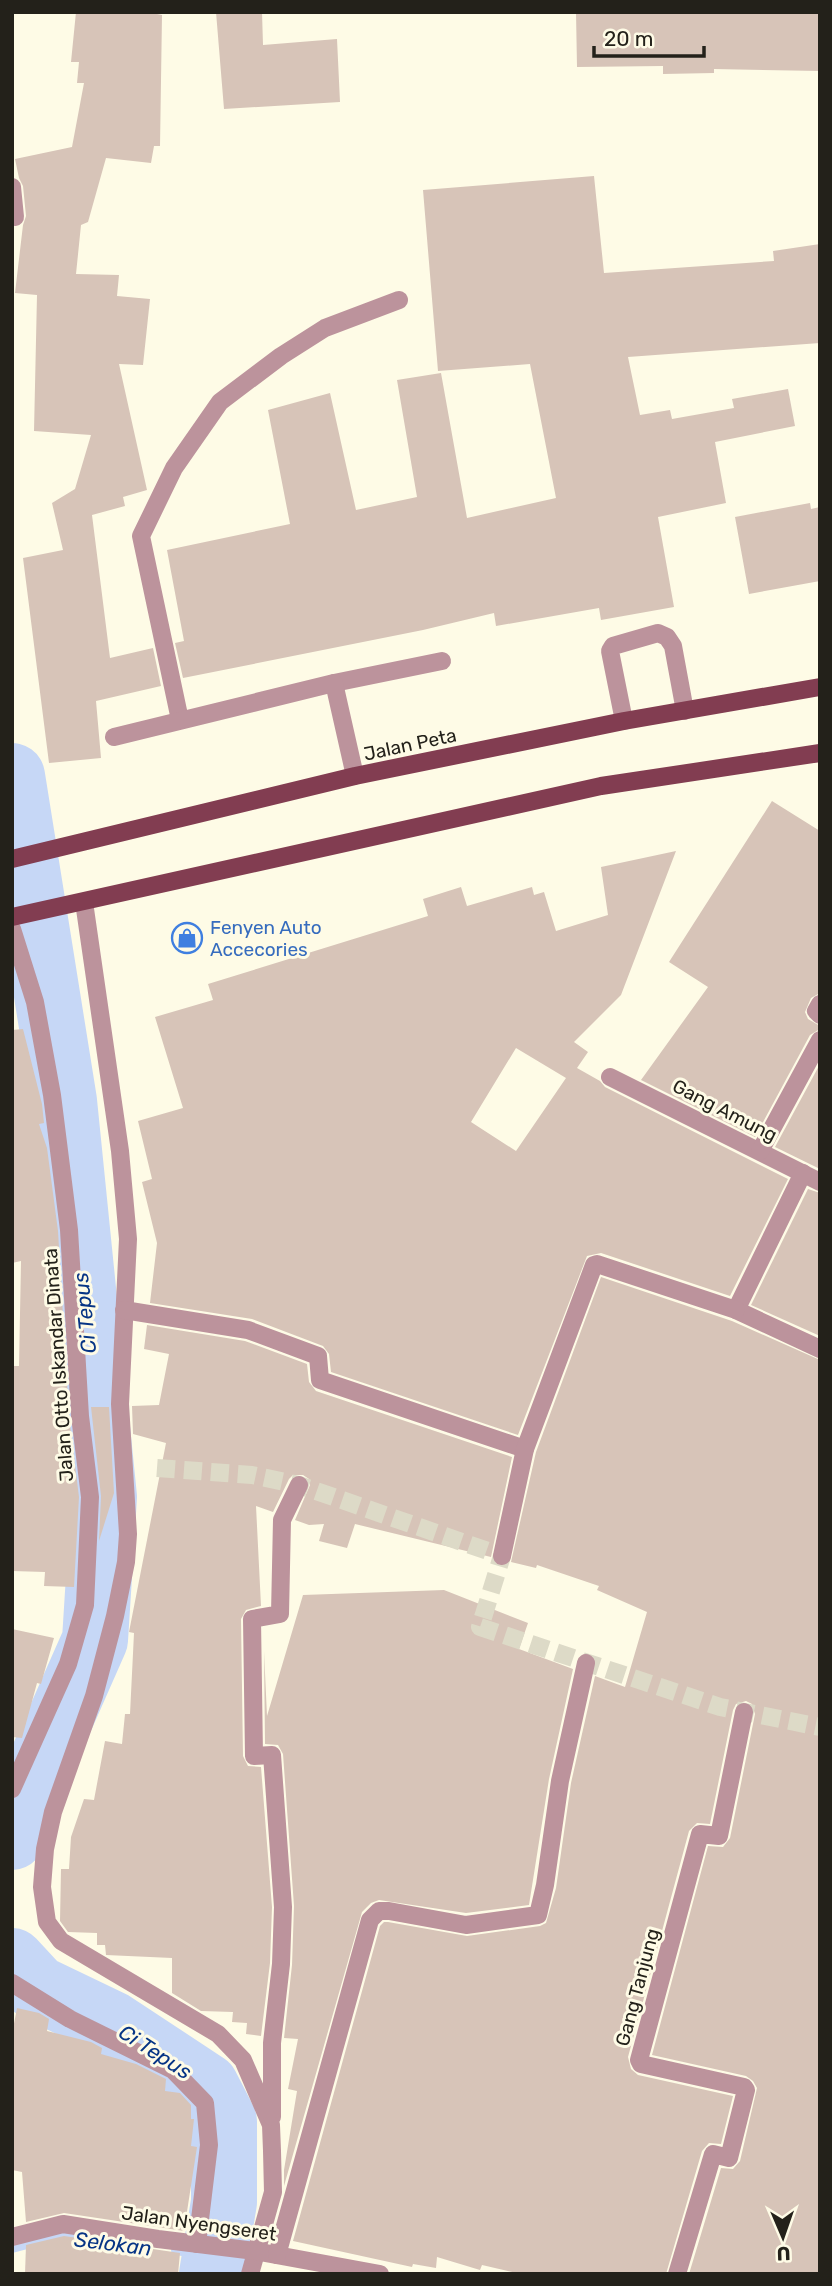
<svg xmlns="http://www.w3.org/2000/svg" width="832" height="2286" viewBox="0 0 832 2286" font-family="Rubik,sans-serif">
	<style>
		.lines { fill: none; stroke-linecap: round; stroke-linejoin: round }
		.stream { stroke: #c6d7f6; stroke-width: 10 }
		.river { stroke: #c6d7f6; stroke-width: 66 }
		.building { fill: #d7c4b8; fill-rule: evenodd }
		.minor-tunnel { stroke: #dddac7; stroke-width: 18; stroke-dasharray: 18 9; stroke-linecap: butt }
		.minor { stroke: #bc939c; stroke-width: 18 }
		.major { stroke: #823d51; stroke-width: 18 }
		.labels { text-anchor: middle; stroke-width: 6; stroke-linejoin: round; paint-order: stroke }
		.street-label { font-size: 19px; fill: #23211a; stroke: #fefbe6 }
		.shop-label { font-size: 19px; fill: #366cbe; stroke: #fefbe6; text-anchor: start }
		.water-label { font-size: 21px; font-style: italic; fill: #063485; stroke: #fefbe6 }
	</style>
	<rect width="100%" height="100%" fill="#fefbe6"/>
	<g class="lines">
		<g class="stream">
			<polyline points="12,2248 54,2237 140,2244"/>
			<polyline points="176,2250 215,2256"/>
		</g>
		<g class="river">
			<polyline points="12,776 64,1101 104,1497 95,1640 35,1776 12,1837"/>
			<polyline points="12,1961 37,1988 112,2024 206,2086 224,2121 224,2202 212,2274"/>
		</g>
	</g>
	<g class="building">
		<polygon points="76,12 147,12 162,15 160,146 154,146 151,163 106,158 88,222 81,225 76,274 119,275 117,296 150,299 143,365 119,364 147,490 123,497 125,506 92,515 110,658 153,648 161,686 96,701 101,758 49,763 23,558 63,550 52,503 75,489 91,435 34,431 37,295 15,293 23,225 26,216 23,186 19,178 15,159 72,147 84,83 77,83 79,62 71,62"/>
		<polygon points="216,12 262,12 263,45 337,39 340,102 224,109"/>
		<polygon points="576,12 820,12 820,71 714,69 714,73 663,74 663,66 577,67"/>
		<polygon points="594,176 604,273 774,261 773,251 820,244 820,343 628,357 640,415 670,410 672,419 734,408 732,399 788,389 795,426 715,442 726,503 658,517 674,607 601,620 599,608 496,626 494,613 423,630 183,678 175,643 184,641 167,550 290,524 268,410 330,393 356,510 417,497 397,380 441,373 467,518 556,498 530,364 438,371 423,190"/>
		<polygon points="810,503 811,509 820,507 820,581 749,594 735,517"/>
		<polygon points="772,801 820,831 820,993 811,998 805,1012 808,1019 820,1026 820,1029 810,1035 755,1137 641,1080 708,987 669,962"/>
		<path d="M676,851L621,995L574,1042L588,1052L577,1068L600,1081L605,1087L788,1179L730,1296L601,1253L587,1256L518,1435L331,1372L329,1354L323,1346L252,1319L150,1303L157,1243L142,1182L152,1179L138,1121L183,1108L155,1017L213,1000L208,984L428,916L423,899L461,887L467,906L532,887L534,895L544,892L556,931L608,915L601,867ZM516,1048L566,1078L516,1151L471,1122Z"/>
		<polygon points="23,1029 42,1104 44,1123 39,1124 47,1148 58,1231 69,1417 79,1497 74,1587 44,1586 45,1572 12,1571 12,1366 19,1366 21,1261 12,1263 12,1030"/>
		<polygon points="820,1064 820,1169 775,1147"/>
		<polygon points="808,1189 820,1193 820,1336 751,1305"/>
		<polygon points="601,1277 732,1321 820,1360 820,2274 689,2274 721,2168 733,2169 740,2161 757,2088 753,2081 746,2076 652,2055 708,1846 723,1847 730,1838 755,1714 752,1704 746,1701 736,1704 733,1710 710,1824 697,1823 689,1831 628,2057 631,2069 638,2075 733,2096 721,2144 709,2143 702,2151 666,2274 521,2274 482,2265 480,2270 437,2257 436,2268 413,2264 412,2267 293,2241 380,1926 384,1922 388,1922 467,1936 540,1926 546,1923 556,1888 571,1783 595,1676 625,1687 647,1612 597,1590 599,1586 537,1565 536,1568 511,1562 536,1452"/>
		<polygon points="147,1325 245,1341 307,1364 309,1382 316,1391 512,1457 491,1557 355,1524 347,1548 319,1541 324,1524 309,1525 295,1520 310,1485 309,1479 303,1475 293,1475 289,1479 273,1512 256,1506 261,1606 246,1610 241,1619 243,1756 248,1766 261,1767 272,1907 270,1963 261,2036 246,2034 247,2023 232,2022 233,2012 201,2011 172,1993 172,1958 106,1955 105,1945 97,1945 97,1933 68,1932 60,1921 61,1869 69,1869 71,1837 84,1799 94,1800 105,1741 122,1744 125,1714 130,1714 134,1633 129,1632 166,1443 133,1434 132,1406 159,1405 169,1354 144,1349"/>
		<polygon points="91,1407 109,1407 114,1493 99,1541 101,1496"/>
		<polygon points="444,1590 528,1623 519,1649 573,1669 549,1779 529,1905 466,1913 379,1900 371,1903 362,1912 284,2186 284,2170 297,2091 288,2089 298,2039 284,2038 292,1965 294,1906 283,1754 278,1745 265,1744 264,1651 267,1716 303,1595"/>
		<polygon points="12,1629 54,1638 41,1684 37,1683 22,1738 12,1737"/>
		<polygon points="17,2008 39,2013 49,2019 47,2031 91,2042 102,2048 101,2054 136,2064 166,2079 165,2091 180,2093 191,2105 191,2119 194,2119 191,2146 197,2147 184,2231 64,2213 26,2222 22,2172 12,2170 12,2034"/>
		<polygon points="64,2236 180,2253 178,2274 25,2274 26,2245"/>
	</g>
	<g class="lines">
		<polyline class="minor-tunnel" points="157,1468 252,1475 299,1485 502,1556 480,1627 720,1707 820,1727"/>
		<g class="minor">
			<polyline points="12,187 15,217"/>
			<polyline points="334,683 442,661"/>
			<polyline points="180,720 141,536 174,468 220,402 281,356 325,328 399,300"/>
			<polyline points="624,721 610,651 613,646 658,633 667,637 673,646 685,711"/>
			<polyline points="114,737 334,683 355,776"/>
			<polyline points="84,902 120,1151 128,1239 120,1404 128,1534 126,1562 115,1616 94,1696 53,1812 45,1849 42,1887 47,1922 61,1941 218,2034 243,2060 271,2125 272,2151 273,2192 250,2274"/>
			<polyline points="12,929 35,1002 52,1095 69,1230 80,1416 90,1497 85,1605 68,1664 12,1789"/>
			<polyline points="820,1004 816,1011 820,1015"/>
			<polyline points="610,1077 820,1182"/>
			<polyline points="760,1151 820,1040"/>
			<polyline points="803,1173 736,1310 820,1349"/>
			<polyline points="124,1310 248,1330 318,1356 320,1380 525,1449"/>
			<polyline points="502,1556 525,1449 594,1265 597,1264 736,1310"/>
			<polyline points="12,1983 70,2019 173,2070 205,2103 209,2145 197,2244"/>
			<polyline points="272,2117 272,2043 281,1964 283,1907 272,1755 254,1756 252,1619 280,1614 282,1520 299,1485"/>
			<polyline points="12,2237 63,2224 158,2239 255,2251 380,2274"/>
			<polyline points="277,2255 370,1920 379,1911 389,1911 466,1925 538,1915 545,1885 560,1781 586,1663"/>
			<polyline points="677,2274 713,2154 729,2158 746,2090 744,2087 641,2064 639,2060 700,1834 719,1836 744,1712"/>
		</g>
		<g class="major">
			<polyline points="12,859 355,776 624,721 820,687"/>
			<polyline points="12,917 601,786 820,753"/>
		</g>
	</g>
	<defs>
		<g id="shop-ring" transform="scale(1.575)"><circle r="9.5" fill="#fefbe6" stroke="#3f7fe0" stroke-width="1.5"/><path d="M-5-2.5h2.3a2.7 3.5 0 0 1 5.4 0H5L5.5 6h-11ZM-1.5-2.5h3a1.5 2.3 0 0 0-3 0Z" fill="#3f7fe0"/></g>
	</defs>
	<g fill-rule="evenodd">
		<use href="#shop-ring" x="187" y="938"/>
	</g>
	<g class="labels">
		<g class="street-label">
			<text transform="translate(410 744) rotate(-12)" y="7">Jalan Peta</text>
			<text transform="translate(725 1110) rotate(27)" y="7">Gang Amung</text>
			<text transform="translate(58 1365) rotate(-94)" y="7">Jalan Otto Iskandar Dinata</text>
			<text transform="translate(637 1987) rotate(-75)" y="7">Gang Tanjung</text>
			<text transform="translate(199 2223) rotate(8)" y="7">Jalan Nyengseret</text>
		</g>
		<g class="shop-label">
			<text x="210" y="934">Fenyen Auto<tspan x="210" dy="22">Accecories</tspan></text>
		</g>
		<g class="water-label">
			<text transform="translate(85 1313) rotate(-96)" y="7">Ci Tepus</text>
			<text transform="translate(155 2052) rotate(33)" y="7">Ci Tepus</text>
			<text transform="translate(113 2244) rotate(7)" y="7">Selokan</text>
		</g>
	</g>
	<rect width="832" height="2286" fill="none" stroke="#23211a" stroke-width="28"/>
	<g transform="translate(783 2237) rotate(178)" stroke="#fefbe6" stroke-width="5" paint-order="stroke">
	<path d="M0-5L12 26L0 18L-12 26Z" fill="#23211a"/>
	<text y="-10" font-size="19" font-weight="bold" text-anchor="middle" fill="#23211a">U</text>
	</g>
	<path d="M594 46v10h110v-10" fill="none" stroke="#23211a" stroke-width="3.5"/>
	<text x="604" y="46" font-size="21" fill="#23211a" stroke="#fefbe6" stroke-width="5" paint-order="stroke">20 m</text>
</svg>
